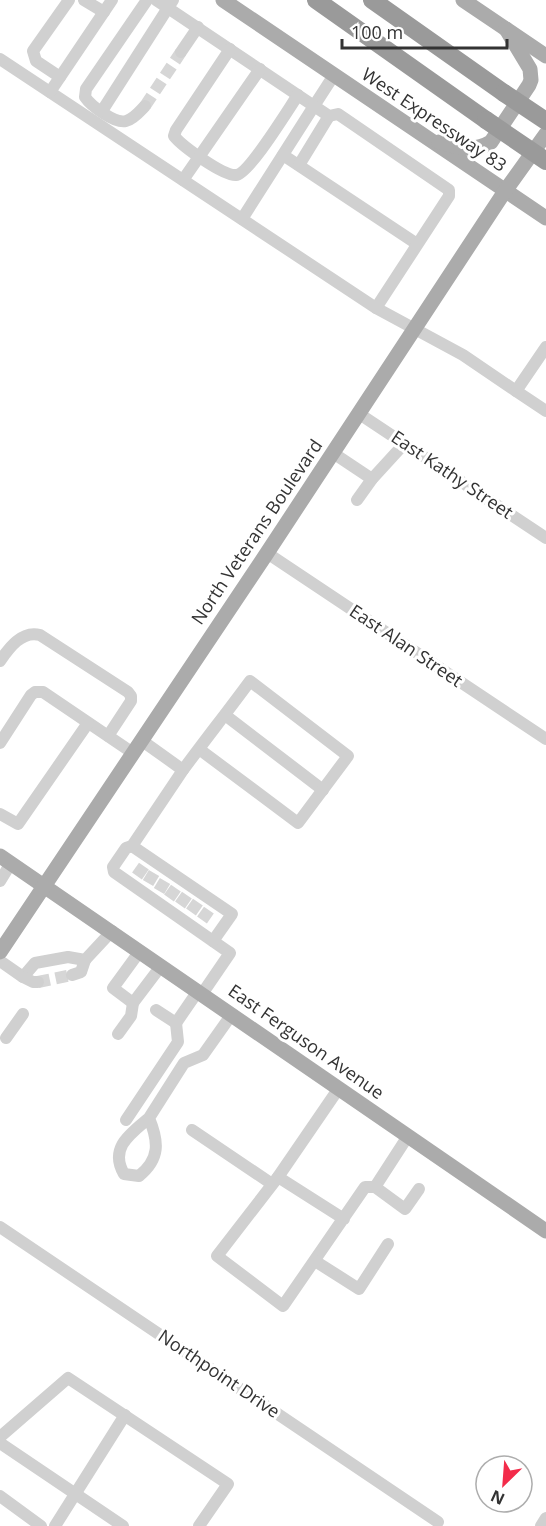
<svg xmlns="http://www.w3.org/2000/svg" width="546" height="1526" viewBox="0 0 546 1526" font-family="'Open Sans',sans-serif">
	<style>
		.lines { fill: none; stroke-linecap: round; stroke-linejoin: round }
		.minor-tunnel { stroke: #d6d6d6; stroke-width: 12; stroke-dasharray: 12 6; stroke-linecap: butt }
		.minor { stroke: #d0d0d0; stroke-width: 12 }
		.major { stroke: #ababab; stroke-width: 15 }
		.highway { stroke: #9a9a9a; stroke-width: 18 }
		.highway-bridge { stroke: #9a9a9a; stroke-width: 18 }
		.labels { text-anchor: middle; stroke-width: 6; stroke-linejoin: round; paint-order: stroke }
		.street-label { font-size: 18px; fill: #333; stroke: #fff }
	</style>
	<rect width="100%" height="100%" fill="#fff"/>
	<g class="lines">
		<g class="minor-tunnel">
			<polyline points="145,106 181,52"/>
			<polyline points="137,876 144,866"/>
			<polyline points="148,883 154,873"/>
			<polyline points="159,891 165,881"/>
			<polyline points="169,898 176,888"/>
			<polyline points="180,905 187,895"/>
			<polyline points="191,912 198,902"/>
			<polyline points="202,920 209,910"/>
			<polyline points="38,982 72,975"/>
		</g>
		<g class="minor">
			<polyline points="84,0 104,12"/>
			<polyline points="156,0 314,106 334,75"/>
			<path d="M230,49L176,130L174,136C182,146 223,176 236,175C249,174 289,108 298,95"/>
			<polyline points="181,52 198,27"/>
			<polyline points="0,59 376,308 463,355 516,391"/>
			<polyline points="60,77 36,61 33,51 69,0"/>
			<polyline points="50,92 112,0"/>
			<path d="M145,106C140,111 134,119 126,121C115,124 91,106 85,97L86,89L147,0"/>
			<polyline points="102,111 173,0"/>
			<polyline points="283,155 417,244"/>
			<polyline points="299,165 329,116"/>
			<polyline points="183,180 260,69"/>
			<polyline points="242,219 314,106 329,116 338,114 449,190 449,196 376,308"/>
			<polyline points="546,347 516,391 546,411"/>
			<polyline points="358,413 546,538"/>
			<polyline points="333,453 372,479"/>
			<polyline points="357,500 372,479 404,444"/>
			<polyline points="267,553 546,739"/>
			<path d="M0,661C9,648 22,630 40,635L128,692L131,696V701L108,736"/>
			<polyline points="225,715 323,790"/>
			<polyline points="141,740 183,770 132,846 126,848 113,867 114,872 230,953 202,994"/>
			<polyline points="0,743 31,695 35,692 43,692 133,753"/>
			<path d="M183,770C205,740 228,711 250,681L348,756L298,823L199,749"/>
			<polyline points="0,814 18,824 88,723"/>
			<polyline points="132,846 232,914 213,941"/>
			<polyline points="0,881 11,863"/>
			<polyline points="0,961 23,977 35,963 68,957 85,960 112,931"/>
			<polyline points="72,975 81,972 85,960"/>
			<polyline points="23,977 33,982 38,982"/>
			<polyline points="133,1003 113,988 140,951"/>
			<polyline points="156,1010 176,1023 198,991"/>
			<polyline points="118,1034 131,1016 133,1003 161,966"/>
			<polyline points="6,1038 23,1014"/>
			<path d="M149,1118C130,1134 109,1148 124,1174L139,1176C160,1159 159,1142 149,1118L184,1063L203,1055L232,1014"/>
			<polyline points="126,1120 178,1042 176,1023"/>
			<polyline points="192,1130 272,1184"/>
			<polyline points="278,1177 339,1088"/>
			<polyline points="375,1187 405,1209 419,1189"/>
			<polyline points="344,1219 278,1177 217,1256 283,1306 365,1187 375,1187 408,1136"/>
			<polyline points="0,1227 438,1522"/>
			<polyline points="315,1261 359,1289 388,1244"/>
			<polyline points="0,1437 68,1378 228,1484 199,1526"/>
			<polyline points="0,1443 123,1526"/>
			<polyline points="0,1496 41,1526"/>
			<polyline points="55,1526 125,1415"/>
			<polyline points="541,1526 546,1518"/>
		</g>
		<g class="major">
			<polyline points="223,0 546,218"/>
			<polyline points="463,0 546,56"/>
			<path d="M439,142C458,147 473,153 491,142L529,85L531,80L530,69L506,29"/>
			<polyline points="0,856 546,1231"/>
			<polyline points="0,952 267,553 505,191 546,134"/>
		</g>
		<g class="highway">
			<polyline points="316,0 486,120"/>
			<polyline points="372,0 504,93"/>
		</g>
		<g class="highway-bridge">
			<polyline points="504,93 546,121"/>
			<polyline points="486,120 546,161"/>
		</g>
	</g>
	<g class="labels">
		<g class="street-label">
			<text transform="translate(434 120) rotate(34)" y="6">West Expressway 83</text>
			<text transform="translate(452 475) rotate(34)" y="6">East Kathy Street</text>
			<text transform="translate(257 532) rotate(-56)" y="6">North Veterans Boulevard</text>
			<text transform="translate(406 646) rotate(34)" y="6">East Alan Street</text>
			<text transform="translate(306 1042) rotate(35)" y="6">East Ferguson Avenue</text>
			<text transform="translate(219 1374) rotate(34)" y="6">Northpoint Drive</text>
		</g>
	</g>
	<g transform="translate(504 1484) rotate(205)"><circle r="28" fill="#ffffff" stroke="#adadad" stroke-width="1.5"/>
	<path d="M0-4.5L10 22L0 15L-10 22Z" fill="#f32b4a"/>
	<text y="-9" font-size="16" font-weight="bold" text-anchor="middle" fill="#333333">N</text>
	</g>
	<path d="M342 39v9h165v-9" fill="none" stroke="#333333" stroke-width="3"/>
	<text x="351" y="39" font-size="18" fill="#333333" stroke="#ffffff" stroke-width="4.5" paint-order="stroke">100 m</text>
</svg>
